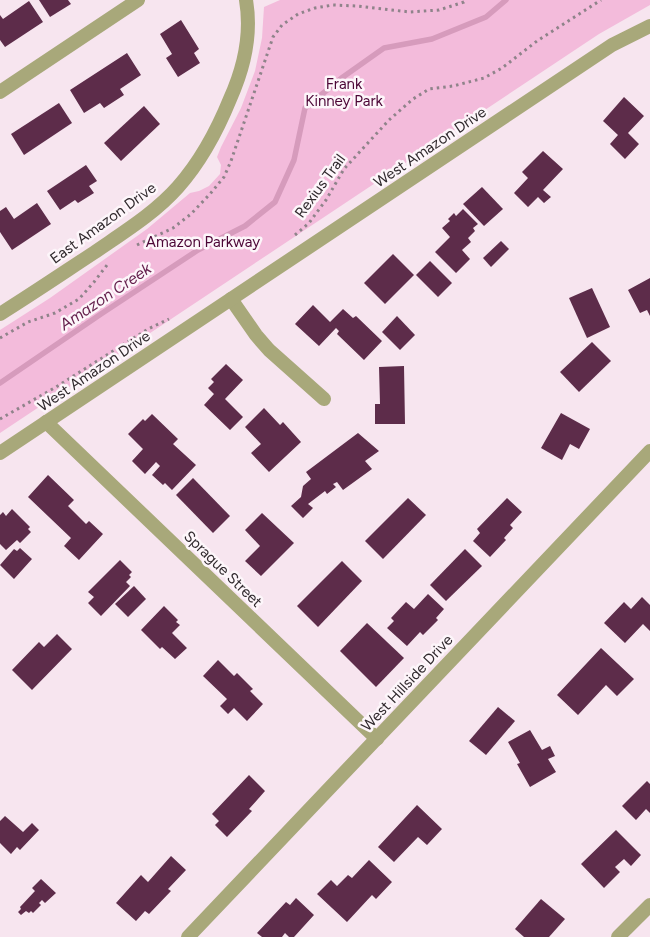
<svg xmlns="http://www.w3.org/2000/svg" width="650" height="937" viewBox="0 0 650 937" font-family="Figtree,sans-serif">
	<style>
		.green { fill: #f3bbdb }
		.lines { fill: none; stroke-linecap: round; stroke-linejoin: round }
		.stream { stroke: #d69bbc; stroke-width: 5.5 }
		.building { fill: #5d2c4a }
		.path { stroke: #8f838a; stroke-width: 3; stroke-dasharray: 2.5 4; stroke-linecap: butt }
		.minor { stroke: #a8a87a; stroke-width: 14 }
		.tertiary { stroke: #a8a87a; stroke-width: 14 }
		.labels { text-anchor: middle; stroke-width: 5; stroke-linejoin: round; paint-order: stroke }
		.park-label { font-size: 15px; fill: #4c0636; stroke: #fdf6fa }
		.street-label { font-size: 15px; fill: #312a2e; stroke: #fdf6fa }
		.water-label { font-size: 16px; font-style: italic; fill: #641f4c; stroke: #fdf6fa }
	</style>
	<rect width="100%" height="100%" fill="#f7e5ef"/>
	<polygon class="green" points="280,0 650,0 650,5 599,34 0,433 0,330 50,298 147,229 190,193 199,191 209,186 220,174 221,165 217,157 221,147 241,108 255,71 262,38 264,7"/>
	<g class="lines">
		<polyline class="stream" points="0,383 101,314 198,250 245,226 275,202 294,160 305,108 343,77 384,48 432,39 486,17 506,0"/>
	</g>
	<g class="building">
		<polygon points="39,0 68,0 71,4 50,17"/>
		<polygon points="29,1 43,22 5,47 0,40 0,15 3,19"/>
		<polygon points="181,20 199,49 194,53 200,63 178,77 166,58 172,54 160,34"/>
		<polygon points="127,53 141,75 120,89 124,95 104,108 100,103 84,113 70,90"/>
		<polygon points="624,97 644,116 628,133 639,144 625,159 610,144 618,135 603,121"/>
		<polygon points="59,103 72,123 24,155 11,134"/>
		<polygon points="144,106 160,124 121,161 104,143"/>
		<polygon points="543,151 563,169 543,190 551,197 544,203 538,197 528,207 514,193 528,178 522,172"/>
		<polygon points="86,165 97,181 89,186 94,193 78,203 75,200 60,210 47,191"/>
		<polygon points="482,187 503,209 484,226 463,204"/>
		<polygon points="37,203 51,224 12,250 0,232 0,211 6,207 14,219"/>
		<polygon points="463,209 478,224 473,228 475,231 468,238 471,242 462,250 470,259 456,273 435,252 450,237 442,228 450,221 448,219 454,213 456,216"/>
		<polygon points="501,241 509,249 491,267 483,258"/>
		<polygon points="393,254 414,275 385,304 364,283"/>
		<polygon points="430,261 452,283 438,297 416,275"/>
		<polygon points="650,278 650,316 647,310 640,313 628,290"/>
		<polygon points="592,288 610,327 587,338 569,298"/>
		<polygon points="313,305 330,322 343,309 353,318 356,316 382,341 364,360 337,334 339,331 336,328 319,346 295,324"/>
		<polygon points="397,316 415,335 400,350 382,332"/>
		<polygon points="592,342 611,361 579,392 560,372"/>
		<polygon points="226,364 243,380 225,399 243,417 230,430 204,405 214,394 208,388 214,382 211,379"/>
		<polygon points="404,366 405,424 375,424 375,404 380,404 379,367"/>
		<polygon points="264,408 280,425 283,422 301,442 269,472 251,453 261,444 245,427"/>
		<polygon points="561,413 590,429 579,449 570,444 562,460 541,448"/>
		<polygon points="152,414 178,439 173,444 196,465 172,490 165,483 163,485 152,475 160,466 156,462 145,474 132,461 143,449 128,434 143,419 145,421"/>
		<polygon points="358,433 379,451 365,461 372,469 343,490 337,482 333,484 336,487 327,494 325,491 308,504 313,508 303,518 291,506 301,497 303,486 311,479 306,472"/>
		<polygon points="48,475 74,500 68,506 86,524 89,521 103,534 79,560 64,546 71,538 28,497"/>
		<polygon points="193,478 230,516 213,533 176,495"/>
		<polygon points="408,498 426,515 383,559 365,541"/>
		<polygon points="507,498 522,512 510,525 513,528 504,538 506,540 490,557 473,541 480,533 477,529"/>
		<polygon points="12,509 30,527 28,529 31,532 20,543 17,540 6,550 0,544 0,515 3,512 6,516"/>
		<polygon points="262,513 294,543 261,576 245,561 260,546 245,530"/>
		<polygon points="20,548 32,559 14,579 0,565 14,549 17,551"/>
		<polygon points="465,549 482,566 446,601 430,585"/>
		<polygon points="120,560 132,572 129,575 131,577 126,582 130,586 101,616 88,603 94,597 88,592"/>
		<polygon points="342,561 362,581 318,627 297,606"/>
		<polygon points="134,586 146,599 128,617 115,604"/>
		<polygon points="428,594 444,609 436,618 438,620 423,635 420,632 407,646 387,628 394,621 391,618 406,602 414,609"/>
		<polygon points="642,597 650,605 650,631 643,624 625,643 604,623 624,602 631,609"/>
		<polygon points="164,606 178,620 176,622 180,625 172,633 187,648 175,659 162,647 160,649 141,630"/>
		<polygon points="367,623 404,658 376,687 340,651"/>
		<polygon points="57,634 72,649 32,690 12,670 39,642 44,647"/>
		<polygon points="601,648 634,679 617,696 606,685 578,715 557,695"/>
		<polygon points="218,660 234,676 237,673 253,689 250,691 263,704 247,721 234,708 228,714 220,706 227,699 203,676"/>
		<polygon points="498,707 515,721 486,755 469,741"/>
		<polygon points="530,730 542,750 550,746 555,756 548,759 556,772 530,787 517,764 520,763 508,742"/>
		<polygon points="249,775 265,791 249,809 252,811 227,837 215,825 219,821 212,814"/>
		<polygon points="647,781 650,784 650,813 646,809 636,820 622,806"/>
		<polygon points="417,805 442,829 427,845 418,837 394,862 378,847"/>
		<polygon points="5,816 23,832 32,823 39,830 20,850 17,847 11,854 0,843 0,821"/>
		<polygon points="616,830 641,855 631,866 624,859 615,867 620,872 604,888 581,864"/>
		<polygon points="171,856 186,870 168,889 171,891 149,914 145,911 136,921 116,903 141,875 148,882"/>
		<polygon points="369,860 392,882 376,899 372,895 347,922 317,894 331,880 337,886 348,875 352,878"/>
		<polygon points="41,879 56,893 45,903 42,900 39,903 41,905 33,913 31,911 29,913 26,911 21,915 18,912 21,909 20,907 35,891 32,888"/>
		<polygon points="296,898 314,915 294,937 289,937 285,933 282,937 262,937 257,933 286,902 290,905"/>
		<polygon points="541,899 565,919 549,937 524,937 515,929"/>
	</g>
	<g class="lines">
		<g class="path">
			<polyline points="295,235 309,223 326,200 344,169 389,120 413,99 429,89 453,86 484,78 502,68 537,41 601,0"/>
			<polyline points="137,245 173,228 191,214 210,194 224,177 231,161 273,37 282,25 298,14 315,8 333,5 357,6 410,12 439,10 464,2 466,0"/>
			<polyline points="0,338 28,322 55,313 79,299 94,282 107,265"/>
			<polyline points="0,419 56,387 148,329 169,319"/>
		</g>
		<g class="minor">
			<polyline points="0,92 138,0"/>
			<polyline points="231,299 256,335 269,350 324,399"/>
			<polyline points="46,422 377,739"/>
			<polyline points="188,937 650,451"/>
			<polyline points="618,937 650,905"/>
		</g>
		<g class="tertiary">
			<path d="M0,314C32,294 63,273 95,252C124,232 155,213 178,187C201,161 217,131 230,99C244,68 252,35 246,0"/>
			<polyline points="0,453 612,45 650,26"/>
		</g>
	</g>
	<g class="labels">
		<g class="park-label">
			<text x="344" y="89">Frank<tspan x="344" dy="17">Kinney Park</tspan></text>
			<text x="203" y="247">Amazon Parkway</text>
		</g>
		<g class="street-label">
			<text transform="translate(430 147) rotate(-34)" y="5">West Amazon Drive</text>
			<text transform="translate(320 186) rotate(-54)" y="5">Rexius Trail</text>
			<text transform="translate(103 223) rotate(-36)" y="5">East Amazon Drive</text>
			<text transform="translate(94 371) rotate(-34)" y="5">West Amazon Drive</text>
			<text transform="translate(223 569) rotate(44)" y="5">Sprague Street</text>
			<text transform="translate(407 683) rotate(-47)" y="5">West Hillside Drive</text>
		</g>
		<g class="water-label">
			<text transform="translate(105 296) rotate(-34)" y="6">Amazon Creek</text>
		</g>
	</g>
</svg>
